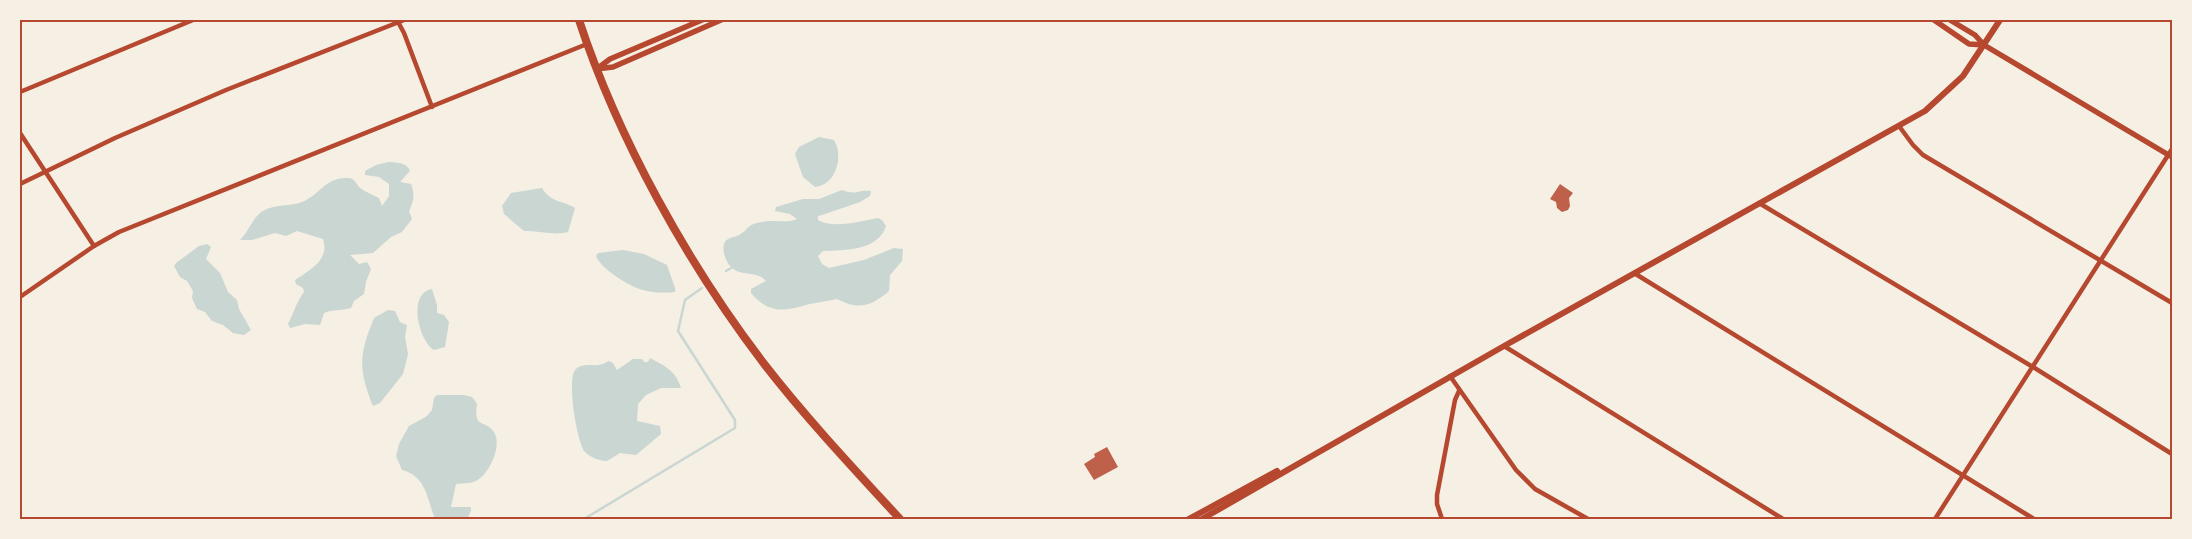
<svg xmlns="http://www.w3.org/2000/svg" width="2192" height="539" viewBox="0 0 2192 539" font-family="Montserrat,sans-serif">
	<style>
		.water { fill: #c9d6d2 }
		.lines { fill: none; stroke-linecap: round; stroke-linejoin: round }
		.stream { stroke: #c9d6d2; stroke-width: 2.5 }
		.building { fill: #bf614a }
		.minor { stroke: #b5482f; stroke-width: 4.5 }
		.tertiary { stroke: #b5482f; stroke-width: 5.5 }
		.secondary { stroke: #b5482f; stroke-width: 6 }
		.primary { stroke: #b5482f; stroke-width: 8 }
		.neatline { fill: none; stroke: #b5482f; stroke-width: 2 }
	</style>
	<rect width="100%" height="100%" fill="#f6efe4"/>
	<g class="water">
		<path d="M819,137L834,140C844,156 836,185 815,187L803,177L795,154L799,147Z"/>
		<path d="M389,162C397,163 407,162 410,171L400,182L411,184C415,195 414,201 409,211L412,219L402,232L391,237L373,253L350,255L359,264L367,262L371,269L366,282L364,294L354,301L351,308C341,311 333,309 324,313L320,325L305,324L290,328L288,324C294,312 296,303 304,292L303,288L296,284L295,280C310,270 330,260 323,239L297,231L286,236L275,233L252,240H240C248,232 251,222 258,215C269,203 291,207 302,202C320,195 325,177 348,178C354,178 356,183 359,187C365,192 373,195 379,198L382,206L389,196V184L379,177L365,175V171L376,165Z"/>
		<path d="M542,188C551,203 562,200 575,208L568,232C551,236 540,230 524,231L504,214L502,206L511,193Z"/>
		<path d="M842,190C858,196 857,189 871,191L870,196L860,202L822,215L818,216V220C832,229 863,221 878,218L882,220L886,226C878,251 845,250 823,251L818,256L822,264L829,268L864,260L894,248L903,249L902,261L890,275L889,291C870,307 859,310 837,299C828,301 819,302 810,304C785,311 770,315 751,293V289L766,281C757,270 740,277 731,267C725,261 719,244 728,239C731,237 736,237 739,235C749,230 746,224 762,222C774,219 785,224 797,219L790,214L775,211L776,207L803,199H819Z"/>
		<polygon points="207,244 211,247 206,259 220,273 228,292 237,300 239,309 251,330 244,335 233,333 223,325 212,321 205,312 197,309 192,298 193,291 187,281 180,277 174,266 176,263 199,246"/>
		<path d="M623,250L644,254L667,265L675,288V292C665,293 653,293 643,290C630,287 601,269 596,256L598,253Z"/>
		<path d="M432,289L437,305V313L444,315L449,322L445,347L434,350C419,341 407,293 432,289Z"/>
		<path d="M388,310L395,311L400,322L407,325L405,337L408,354L403,374L380,403L373,406C358,368 359,355 374,318Z"/>
		<path d="M650,358C665,366 676,371 681,388H661L646,395L638,404L637,421L660,426L661,434L636,455L620,453L607,461C599,461 590,457 585,452C577,443 566,377 576,369C583,363 591,366 598,365C602,365 606,362 609,361L613,363L617,370L633,359H642L644,362H648Z"/>
		<path d="M437,395H464L472,397L477,404C473,431 487,418 495,434C501,447 490,471 479,479C473,484 464,483 456,484L451,507H471V511L467,519H435C427,498 426,476 402,470L396,456L399,444L409,426L427,416L432,410L434,398Z"/>
	</g>
	<g class="lines">
		<g class="stream">
			<polyline points="726,271 731,268"/>
			<polyline points="584,519 735,428 735,420 678,331 685,300 702,288"/>
		</g>
	</g>
	<g class="building">
		<polygon points="1560,184 1573,193 1569,198 1570,206 1568,210 1562,212 1557,208 1556,202 1550,199"/>
		<polygon points="1107,447 1118,467 1094,480 1084,464 1095,457 1094,454"/>
	</g>
	<g class="lines">
		<g class="minor">
			<polyline points="397,20 404,33 432,107"/>
			<polyline points="20,92 193,20"/>
			<polyline points="1899,126 1913,145 1923,155 2172,303"/>
			<polyline points="20,133 94,246"/>
			<polyline points="20,184 115,138 226,90 404,20"/>
			<polyline points="1759,203 2033,367 2172,454"/>
			<polyline points="1634,273 2034,519"/>
			<polyline points="20,297 94,246 119,232 587,44"/>
			<polyline points="1504,346 1783,519"/>
			<polyline points="1450,376 1516,470 1535,489 1588,519"/>
			<polyline points="1442,519 1437,504 1437,495 1455,400 1459,391"/>
			<polyline points="1935,519 2172,149"/>
		</g>
		<g class="tertiary">
			<polyline points="1934,20 1969,44 1984,45"/>
			<polyline points="1950,20 1975,35 1984,45 2172,157"/>
			<polyline points="598,68 610,59 702,20"/>
			<polyline points="596,69 613,67 721,20"/>
		</g>
		<g class="secondary">
			<polyline points="1189,519 1277,471"/>
			<polyline points="1202,519 1504,346 1925,111 1963,76 2000,20"/>
		</g>
		<path class="primary" d="M579,20C618,139 689,266 765,365C807,419 854,469 900,519"/>
	</g>
	<rect width="2192" height="539" fill="none" stroke="#f6efe4" stroke-width="42"/>
	<rect x="21" y="21" width="2150" height="497" class="neatline"/>
</svg>
